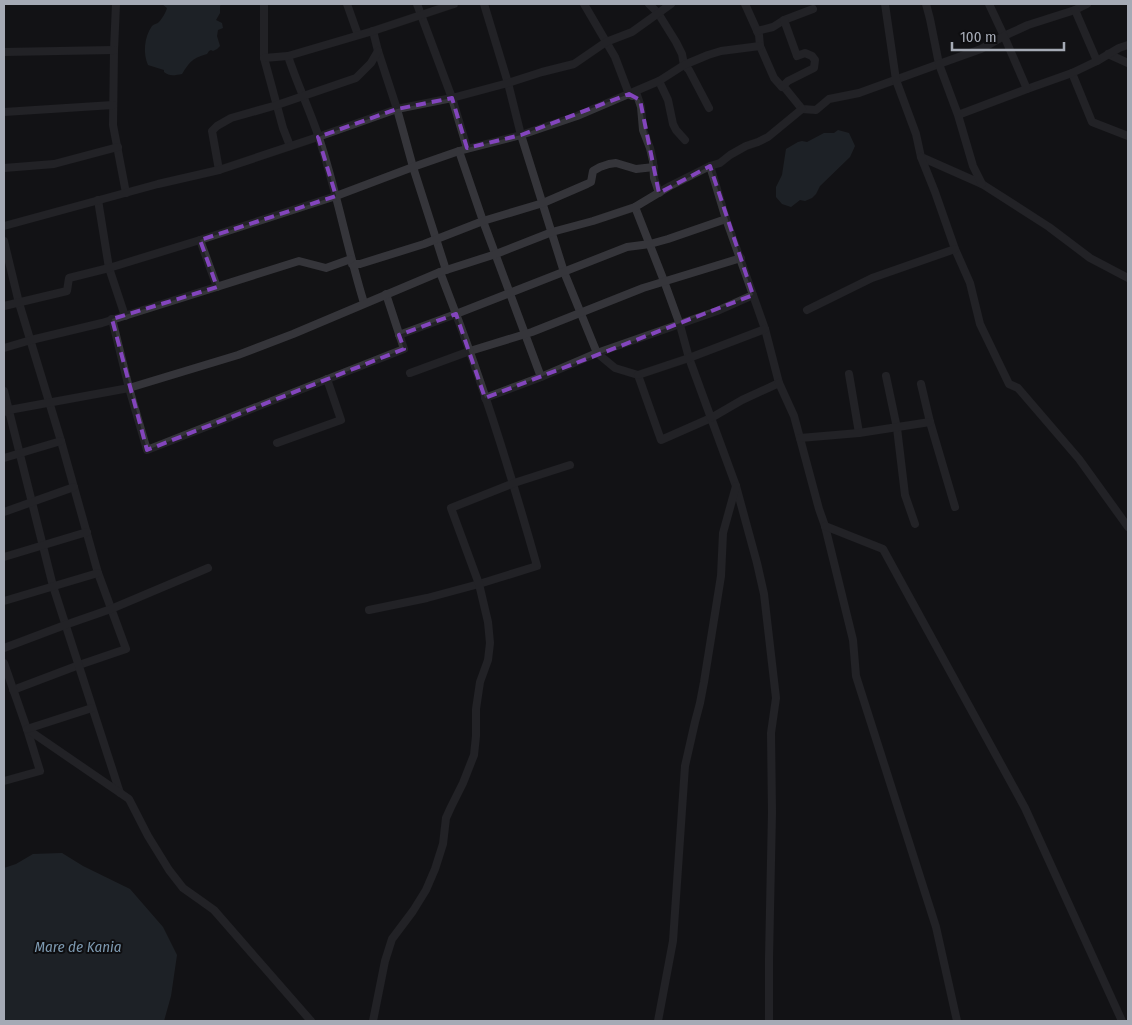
<svg xmlns="http://www.w3.org/2000/svg" width="1132" height="1025" viewBox="0 0 1132 1025" font-family="'Fira Sans Condensed',sans-serif">
	<style>
		.water { fill: #2c343a }
		.lines { fill: none; stroke-linecap: round; stroke-linejoin: round }
		.minor { stroke: #35353a; stroke-width: 8 }
		.marked { fill: none; stroke: #8345bd; stroke-width: 4; stroke-dasharray: 10 6; stroke-linejoin: round }
		.labels { text-anchor: middle; stroke-width: 4; stroke-linejoin: round; paint-order: stroke }
		.water-label { font-size: 15px; font-style: italic; fill: #7d99b0; stroke: #0e0e10 }
	</style>
	<rect width="100%" height="100%" fill="#131315"/>
	<g class="water">
		<path d="M162,4H221L220,6V13L216,20L222,23L223,28L218,30L217,36L220,46L217,49L213,51L211,50L209,51L207,54C193,58 190,61 182,74C175,75 170,77 164,72V70L148,65C143,54 144,37 152,26C154,24 157,24 159,22C162,19 166,12 167,8Z"/>
		<polygon points="838,130 849,133 855,146 850,157 820,186 816,194 812,198 805,201 800,200 791,207 782,204 776,197 776,187 782,175 786,149 798,142 802,141 807,142 824,133 834,133"/>
		<polygon points="62,853 83,866 130,889 163,927 177,955 171,996 164,1021 4,1021 4,868 16,864 33,854"/>
	</g>
	<g class="lines">
		<g class="minor">
			<polyline points="116,4 114,50 113,125 126,193"/>
			<polyline points="264,4 264,58 283,128 290,146"/>
			<polyline points="347,4 358,35"/>
			<polyline points="417,4 452,98 467,148"/>
			<polyline points="484,4 508,83 521,135 564,272 597,353 615,368 638,375 661,440 711,418 736,486 757,563 764,594 776,698 771,733 772,812 769,958 769,1021"/>
			<polyline points="584,4 615,57 629,94 632,96 637,95 641,107 643,130 650,148 653,161 654,178 659,193"/>
			<polyline points="649,4 658,13 676,42 682,54 684,65 689,70 709,108"/>
			<polyline points="745,4 759,35 760,46 774,78 782,87 785,88 802,109 816,110 829,99 859,93 939,64 930,19 926,4"/>
			<polyline points="885,4 896,80 916,134 921,157 982,184 1049,227 1090,258 1128,278"/>
			<polyline points="989,4 1004,36 1028,25 1075,10 1087,4"/>
			<polyline points="373,31 378,51 397,109 413,167 446,270"/>
			<polyline points="757,31 773,27 784,20 813,9"/>
			<polyline points="4,52 114,50"/>
			<polyline points="1108,54 1128,63"/>
			<path d="M288,56C297,84 310,110 319,138C337,192 347,248 364,303"/>
			<polyline points="264,58 288,56 373,31 454,4"/>
			<polyline points="1097,61 1119,48 1128,45"/>
			<polyline points="1072,73 1092,122 1128,136"/>
			<polyline points="659,81 668,100 673,124 676,130 685,140"/>
			<polyline points="782,87 788,81 814,68 815,60 812,56 805,53 797,56 784,20"/>
			<polyline points="1027,89 1072,73 1097,61 1075,10"/>
			<polyline points="4,112 113,105"/>
			<polyline points="958,115 1027,89 1004,36 981,49 939,64 958,115 973,166 982,184"/>
			<polyline points="459,151 483,221 541,377"/>
			<polyline points="921,157 935,192 955,249 970,283 980,324 1009,384 1018,388 1079,459 1128,527"/>
			<polyline points="4,168 54,164 118,147"/>
			<polyline points="219,170 212,131 217,126 231,118 277,105 356,78 371,63 378,51"/>
			<polyline points="98,200 109,268 125,316"/>
			<polyline points="635,207 664,281 680,325 689,358 711,418 742,400 779,383 765,329 753,295"/>
			<polyline points="4,226 158,184 219,170 318,137 397,109 452,98 508,83 542,72 574,64 606,42 632,32 671,4"/>
			<polyline points="200,240 217,287"/>
			<polyline points="4,241 19,303 61,441 98,573 126,649 79,665 13,690"/>
			<polyline points="352,264 360,264 424,244 483,221 543,203 587,184 591,182 593,171 600,167 609,164 616,163 636,169 654,167"/>
			<polyline points="440,272 456,314 627,247 650,244 668,239 726,219"/>
			<polyline points="4,306 67,291 69,278 109,268 200,240 336,196 413,167 459,151 521,135 577,116 659,81 684,65 708,55 721,51 760,46"/>
			<polyline points="807,310 872,278 955,249"/>
			<polyline points="112,319 129,388 147,450 404,349 386,294"/>
			<polyline points="4,348 31,340 102,323 299,261 326,268 351,259"/>
			<polyline points="410,373 470,351 532,332 643,288 741,258"/>
			<polyline points="849,374 859,433"/>
			<polyline points="638,375 689,358 765,329"/>
			<polyline points="886,376 897,428 905,495 915,524"/>
			<polyline points="779,383 794,416 819,509 825,526 853,640 856,676 936,927 957,1021"/>
			<polyline points="921,384 930,422 955,507"/>
			<polyline points="4,391 53,586 120,793"/>
			<polyline points="485,398 541,377 597,353 717,311 753,295 726,219 710,166"/>
			<polyline points="4,412 9,410 129,388 238,355 293,334 440,272 496,254 552,232 593,221 635,207 670,186 710,166 720,163 730,155 746,146 758,142 768,137 802,109"/>
			<polyline points="800,438 859,433 930,422"/>
			<polyline points="277,443 341,420 327,379"/>
			<polyline points="4,458 61,441"/>
			<polyline points="4,512 74,487"/>
			<polyline points="825,526 883,549 1025,808 1122,1021"/>
			<polyline points="4,557 87,532"/>
			<polyline points="4,601 98,573"/>
			<path d="M369,610L427,598L479,584L537,566C513,481 487,396 456,314L399,335"/>
			<polyline points="4,648 65,625 111,609 208,568"/>
			<polyline points="4,663 27,729 40,771 4,781"/>
			<polyline points="27,729 129,799 148,836 169,870 183,888 200,900 214,910 311,1021"/>
			<polyline points="27,729 92,708"/>
			<polyline points="373,1021 385,961 392,939 413,911 426,890 435,869 443,844 446,818 451,807 463,783 474,755 476,736 476,709 480,682 488,660 490,643 488,622 479,584 451,508 514,483 570,465"/>
			<polyline points="658,1021 673,941 685,766 695,722 700,703 704,682 721,576 723,533 736,486"/>
		</g>
	</g>
	<path d="M0 0H1132V1025H0ZM629,94L640,100L659,193L710,166L753,295L485,398L456,314L399,335L404,349L147,450L112,319L217,287L200,240L336,196L318,137L397,109L452,98L467,148L521,135Z" fill="#131315" fill-opacity=".55" fill-rule="evenodd"/>
	<path class="marked" d="M629,94L640,100L659,193L710,166L753,295L485,398L456,314L399,335L404,349L147,450L112,319L217,287L200,240L336,196L318,137L397,109L452,98L467,148L521,135Z"/>
	<g class="labels">
		<g class="water-label">
			<text x="78" y="952">Mare de Kania</text>
		</g>
	</g>
	<rect width="1132" height="1025" fill="none" stroke="#a5aab5" stroke-width="10"/>
	<path d="M952 42v8h112v-8" fill="none" stroke="#a5aab5" stroke-width="2.5"/>
	<text x="960" y="42" font-size="15" fill="#a5aab5" stroke="#0e0e10" stroke-width="4" paint-order="stroke">100 m</text>
</svg>
